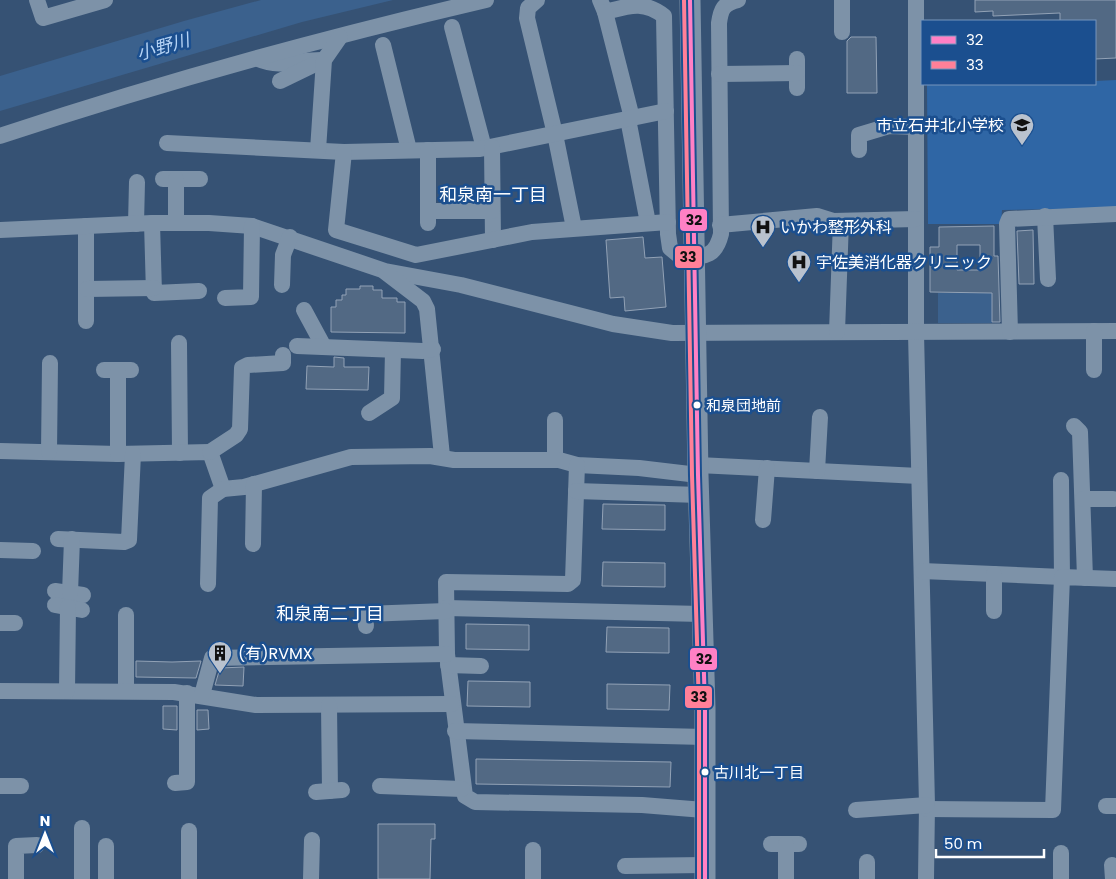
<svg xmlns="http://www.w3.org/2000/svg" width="1116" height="879" viewBox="0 0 1116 879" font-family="Poppins,'Noto Sans JP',sans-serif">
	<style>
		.green { fill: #2f66a5 }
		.water { fill: #3b618d }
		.building { fill: #526984; stroke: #92a2b6; fill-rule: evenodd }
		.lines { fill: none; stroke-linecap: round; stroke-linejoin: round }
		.minor { stroke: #7d92a8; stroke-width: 16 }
		.tertiary { stroke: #7d92a8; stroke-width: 21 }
		.bus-1-casing { stroke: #1b4f8f; stroke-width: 8 }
		.bus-2-casing { stroke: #1b4f8f; stroke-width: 8 }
		.bus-1 { stroke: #ff80c5; stroke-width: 4 }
		.bus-2 { stroke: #ff8098; stroke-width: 4 }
		.bus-dot { fill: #fff; stroke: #1b4f8f; stroke-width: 2 }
		.labels { text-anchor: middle; stroke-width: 5; stroke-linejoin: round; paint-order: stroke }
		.bus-label { font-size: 15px; fill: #fff; stroke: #1b4f8f; text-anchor: start }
		.poi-label { font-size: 16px; fill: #fff; stroke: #1b4f8f; text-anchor: start }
		.water-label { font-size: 18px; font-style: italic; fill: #b5d3f5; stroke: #1b4f8f }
		.neighbourhood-label { font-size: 18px; fill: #fff; stroke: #1b4f8f }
		.line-badge { stroke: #1b4f8f; stroke-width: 2 }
		.pale-badge-label { font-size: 14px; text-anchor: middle; font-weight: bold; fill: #111 }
	</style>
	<rect width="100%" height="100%" fill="#365274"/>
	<polygon class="green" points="1116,80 1116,208 1002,210 1001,224 928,224 927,84 1095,84 1095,81"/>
	<g class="water">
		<polygon points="261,0 393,0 302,22 0,111 0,76 184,21"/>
		<rect x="938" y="293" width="54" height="30"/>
	</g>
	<g class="building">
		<polygon points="975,0 1116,0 1116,58 1095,59 1095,21 1060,21 1060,13 993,16 993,11 975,12"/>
		<polygon points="851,37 876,37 877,93 847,93 847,41"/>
		<path d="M994,226V256H998L1000,322H992V293L930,292V247H939V227ZM957,245H980V270H957Z"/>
		<polygon points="1033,230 1034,284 1019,284 1017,231"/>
		<polygon points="643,237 645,258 662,257 666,307 625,311 624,297 610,298 606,240"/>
		<polygon points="360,286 373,286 373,290 382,290 382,298 397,298 397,302 405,302 405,333 331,332 331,307 336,307 336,300 342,300 342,295 346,295 346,289 360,289"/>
		<polygon points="334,357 344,358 344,367 369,367 368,390 306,389 307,366 334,367"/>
		<polygon points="603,504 665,505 665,530 602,529"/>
		<polygon points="603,562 665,563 665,587 602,586"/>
		<polygon points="466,624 529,625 529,650 466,649"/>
		<polygon points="607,627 669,628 669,653 606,652"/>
		<polygon points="136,661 172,662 201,661 196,678 136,677"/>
		<polygon points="244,667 243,686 215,685 220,668"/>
		<polygon points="468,681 530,682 530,707 467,706"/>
		<polygon points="607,684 670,685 669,710 607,709"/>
		<polygon points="163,706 177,706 177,730 163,729"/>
		<polygon points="197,710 208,710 209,729 197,730"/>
		<polygon points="476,759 671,762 670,787 476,784"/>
		<polygon points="378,824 435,824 435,839 431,839 430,879 378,879"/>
	</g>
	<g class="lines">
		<g class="minor">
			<polyline points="37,0 43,18 105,0"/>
			<polyline points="537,0 528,8 527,18 555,134 574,228"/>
			<path d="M600,0L605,12C629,6 643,0 664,16L668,234L670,248L681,257C703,256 715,259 721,234L719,23C721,9 723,4 738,0"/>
			<polyline points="916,0 916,333 927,805 926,879"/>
			<polyline points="605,12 632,118"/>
			<polyline points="452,27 484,148"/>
			<polyline points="842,32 842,0"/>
			<polyline points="383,45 409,150"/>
			<path d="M258,59C281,69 300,59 324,60"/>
			<polyline points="797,59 797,88"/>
			<polyline points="719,74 797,73"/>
			<polyline points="280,81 313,65"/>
			<polyline points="628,119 648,223"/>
			<path d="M0,136C159,83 323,38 486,0"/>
			<polyline points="167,143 344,152 480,149 666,111"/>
			<polyline points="492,147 493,240"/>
			<polyline points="318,150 324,60 340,37"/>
			<polyline points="859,150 859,135 889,126 916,127"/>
			<polyline points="344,152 336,230 416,255 532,232 668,222"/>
			<polyline points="163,179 200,179"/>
			<polyline points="176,179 176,223"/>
			<polyline points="428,211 492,211"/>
			<polyline points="1045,216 1048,279"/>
			<polyline points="152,223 154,293 199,291"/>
			<polyline points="428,223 428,150"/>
			<polyline points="136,224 137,182"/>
			<polyline points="720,225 817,216 833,221 916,219"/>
			<polyline points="86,226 86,321"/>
			<polyline points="0,230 152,223 209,223 252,226 385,271 461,285 613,324 672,333 1116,331"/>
			<polyline points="385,272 423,301 427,309 442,456"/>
			<polyline points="282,285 283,255 290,237"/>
			<polyline points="87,289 154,288"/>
			<polyline points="225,298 251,297 252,226"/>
			<polyline points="304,310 324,347"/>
			<polyline points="837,332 841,221"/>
			<polyline points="1010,332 1007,224 1009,219 1116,214"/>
			<polyline points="179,343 180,453"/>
			<polyline points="297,346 423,351 433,349"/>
			<polyline points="104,370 131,370"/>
			<polyline points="1094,370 1094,331"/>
			<polyline points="369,413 392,398 393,350"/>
			<polyline points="555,420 555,460"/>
			<polyline points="1074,426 1080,432 1085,578"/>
			<polyline points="0,451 118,454 210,452 223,489 244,487 351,457 430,456 454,460 559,460 577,465 639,468 698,475"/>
			<polyline points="49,452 50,363"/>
			<polyline points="210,452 236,435 240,429 242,368 248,365 283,363 283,355"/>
			<polyline points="118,454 118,371"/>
			<polyline points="577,465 573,580 568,584 446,582 447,654 465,796 475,802 642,805 704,810"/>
			<polyline points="698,465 919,476"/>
			<polyline points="817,471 820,417"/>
			<polyline points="576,491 699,495"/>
			<polyline points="1083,499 1113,499"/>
			<polyline points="763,520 767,468"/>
			<polyline points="58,539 124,542 129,540 133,454"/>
			<polyline points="253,544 254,484"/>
			<polyline points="0,550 33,551"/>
			<polyline points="922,571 1062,577 1061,480"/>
			<polyline points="994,574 994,611"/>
			<polyline points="208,584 210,498 223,489"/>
			<polyline points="55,591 83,595"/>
			<polyline points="70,593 72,539"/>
			<polyline points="55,605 82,610"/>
			<polyline points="446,608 702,614"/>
			<polyline points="0,623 15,623"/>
			<polyline points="366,626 365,614 446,611"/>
			<polyline points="448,665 481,666"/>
			<polyline points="126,690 126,615"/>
			<polyline points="0,691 174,692 256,705 452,704"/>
			<polyline points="67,691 68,607"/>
			<polyline points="202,695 212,658 447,654"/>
			<polyline points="329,705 330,791"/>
			<polyline points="455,731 705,737"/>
			<polyline points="175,783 187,782 187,693"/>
			<polyline points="0,786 21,786"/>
			<polyline points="380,786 462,789"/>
			<polyline points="316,792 342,790"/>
			<polyline points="1106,806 1116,806"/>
			<polyline points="927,809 1053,810 1062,577 1116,579"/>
			<polyline points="856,810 927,805"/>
			<polyline points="189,831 189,879"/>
			<polyline points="771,844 799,844"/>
			<polyline points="786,844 786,879"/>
			<polyline points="533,850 533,879"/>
			<polyline points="1061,853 1061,879"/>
			<polyline points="1112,865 1113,879"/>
			<polyline points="625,866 705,865"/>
			<polyline points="16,879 16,846 37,845"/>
			<polyline points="82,879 82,828"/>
			<polyline points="106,879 106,846"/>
			<polyline points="311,879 312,840"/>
			<polyline points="867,879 867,862"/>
		</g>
		<polyline class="tertiary" points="690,0 698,475 705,708 705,879"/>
		<g class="bus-1-casing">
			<polyline id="bus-1" points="690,0 698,475 705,708 705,879"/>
		</g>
		<g class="bus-2-casing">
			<polyline id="bus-2" points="684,0 692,475 699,708 699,879"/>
		</g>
		<use href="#bus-1" class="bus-1"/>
		<use href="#bus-2" class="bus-2"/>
	</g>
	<defs>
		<g id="school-pin" transform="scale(1.25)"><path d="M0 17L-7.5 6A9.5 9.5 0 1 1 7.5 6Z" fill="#b9c2ce" stroke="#1b4f8f"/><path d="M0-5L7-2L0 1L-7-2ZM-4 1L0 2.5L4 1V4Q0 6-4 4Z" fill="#111"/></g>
		<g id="hospital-pin" transform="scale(1.25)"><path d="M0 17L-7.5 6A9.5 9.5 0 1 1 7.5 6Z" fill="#b9c2ce" stroke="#1b4f8f"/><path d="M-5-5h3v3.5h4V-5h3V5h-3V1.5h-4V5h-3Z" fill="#111"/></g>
		<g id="building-pin" transform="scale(1.25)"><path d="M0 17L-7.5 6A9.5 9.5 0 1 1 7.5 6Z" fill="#b9c2ce" stroke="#1b4f8f"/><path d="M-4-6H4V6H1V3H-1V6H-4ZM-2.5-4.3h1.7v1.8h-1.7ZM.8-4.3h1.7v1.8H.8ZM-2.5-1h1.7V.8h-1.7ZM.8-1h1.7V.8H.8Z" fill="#111"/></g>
	</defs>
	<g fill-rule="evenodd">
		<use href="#school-pin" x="1022" y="125"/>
		<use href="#hospital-pin" x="763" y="227"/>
		<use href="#hospital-pin" x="799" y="262"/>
		<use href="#building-pin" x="220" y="653"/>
	</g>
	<g class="bus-dot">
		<circle cx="697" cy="405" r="4.5"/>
		<circle cx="705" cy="772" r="4.5"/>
	</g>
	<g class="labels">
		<g class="bus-label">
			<text x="706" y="411">和泉団地前</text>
			<text x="714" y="778">古川北一丁目</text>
		</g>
		<g class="poi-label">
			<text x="1004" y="131" text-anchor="end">市立石井北小学校</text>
			<text x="780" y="233">いかわ整形外科</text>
			<text x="816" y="268">宇佐美消化器クリニック</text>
			<text x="238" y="659">(有)RVMX</text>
		</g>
		<g class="water-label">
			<text transform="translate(163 47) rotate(-16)" y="6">小野川</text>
		</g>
		<g class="neighbourhood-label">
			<text x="493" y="201">和泉南一丁目</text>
			<text x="330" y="620">和泉南二丁目</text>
		</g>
	</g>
	<g class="line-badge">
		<rect x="679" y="208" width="29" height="24" rx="5" fill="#ff80c5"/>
		<rect x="674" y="245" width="29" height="24" rx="5" fill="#ff8098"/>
		<rect x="689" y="647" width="29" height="24" rx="5" fill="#ff80c5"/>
		<rect x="684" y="685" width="29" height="24" rx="5" fill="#ff8098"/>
	</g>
	<g class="pale-badge-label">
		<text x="694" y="225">32</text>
		<text x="688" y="262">33</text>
		<text x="704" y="664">32</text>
		<text x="699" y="702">33</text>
	</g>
	<rect x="921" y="20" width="175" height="65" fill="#1b4f8f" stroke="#7695bc"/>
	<rect x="931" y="36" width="25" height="8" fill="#ff80c5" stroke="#7695bc"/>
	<text x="966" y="45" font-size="15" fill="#ffffff">32</text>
	<rect x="931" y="61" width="25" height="8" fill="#ff8098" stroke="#7695bc"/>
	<text x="966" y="70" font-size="15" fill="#ffffff">33</text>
	<g transform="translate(45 834)" stroke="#1b4f8f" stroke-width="4" paint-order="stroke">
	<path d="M0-4L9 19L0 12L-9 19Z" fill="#ffffff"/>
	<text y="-8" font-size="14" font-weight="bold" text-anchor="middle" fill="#ffffff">N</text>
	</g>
	<path d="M936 849v8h108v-8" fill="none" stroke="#ffffff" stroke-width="2.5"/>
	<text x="944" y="849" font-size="15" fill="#ffffff" stroke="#1b4f8f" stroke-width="4" paint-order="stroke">50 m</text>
</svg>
